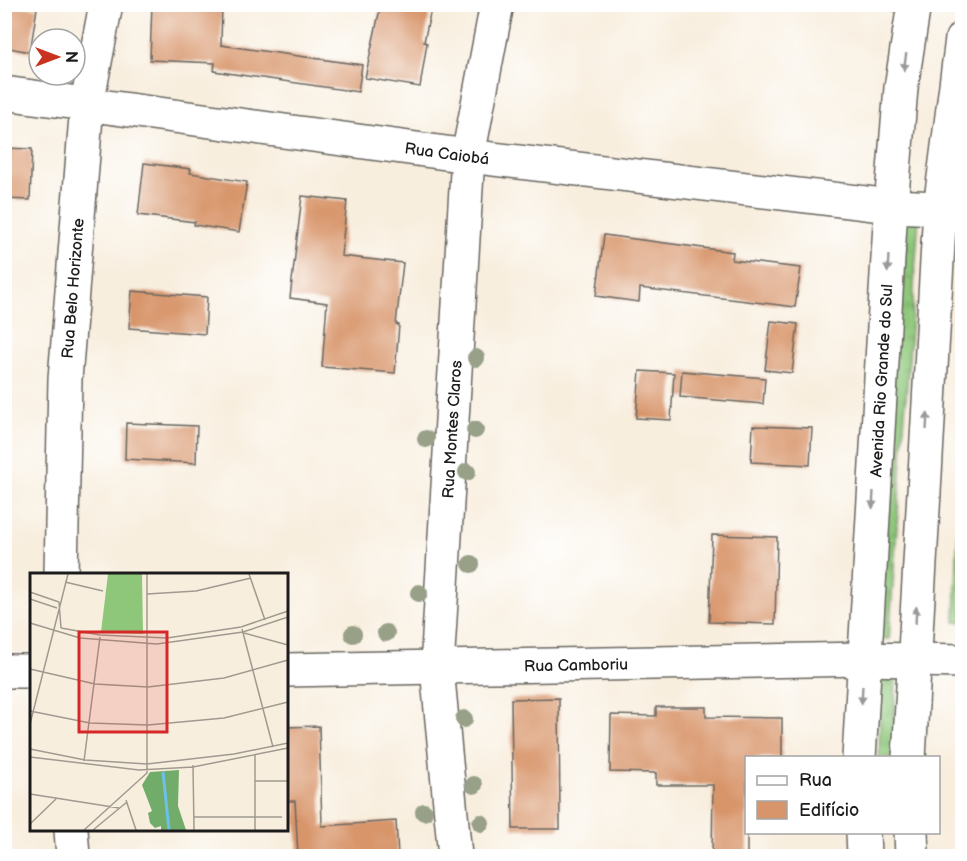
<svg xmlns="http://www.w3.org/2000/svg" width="967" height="861" viewBox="0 0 967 861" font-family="'Balsamiq Sans',sans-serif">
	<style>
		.grass { fill: url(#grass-tufts); stroke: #55724b; stroke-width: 1.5 }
		.green { fill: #8ec77a; stroke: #55724b; stroke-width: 1.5 }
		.building { fill: #d8956b }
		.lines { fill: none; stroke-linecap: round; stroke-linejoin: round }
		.street-casing { stroke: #696660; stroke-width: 36 }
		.secondary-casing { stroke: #696660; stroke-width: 36 }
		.street { stroke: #fff; stroke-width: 33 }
		.secondary { stroke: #fff; stroke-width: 33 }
		.tree { fill: #98a088 }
		.oneway { fill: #999 }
		.labels { text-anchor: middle; stroke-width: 6; stroke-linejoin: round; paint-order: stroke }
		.street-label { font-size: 16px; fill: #1c1c1c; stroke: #fff }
		.inset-river { fill: none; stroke: #6dc0e9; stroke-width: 3 }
		.inset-road { fill: none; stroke: #a09a90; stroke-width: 1.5 }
		.view { fill: #d62828; fill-opacity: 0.15; stroke: #d62828; stroke-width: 3 }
		.inset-edge { fill: none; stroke: #1c1c1c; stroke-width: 3 }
	</style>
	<defs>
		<pattern id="grass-tufts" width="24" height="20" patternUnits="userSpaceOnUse" patternTransform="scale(1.5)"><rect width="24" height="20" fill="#8ec77a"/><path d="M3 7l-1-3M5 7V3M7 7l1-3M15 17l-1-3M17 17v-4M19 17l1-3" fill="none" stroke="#7aaa69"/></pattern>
	</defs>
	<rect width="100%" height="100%" fill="#fff"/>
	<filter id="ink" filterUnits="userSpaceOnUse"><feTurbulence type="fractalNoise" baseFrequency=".0167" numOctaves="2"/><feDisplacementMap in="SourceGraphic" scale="12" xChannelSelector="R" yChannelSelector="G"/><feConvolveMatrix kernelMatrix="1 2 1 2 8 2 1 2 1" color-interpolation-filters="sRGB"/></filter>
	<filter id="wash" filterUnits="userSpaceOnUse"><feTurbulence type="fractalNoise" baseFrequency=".008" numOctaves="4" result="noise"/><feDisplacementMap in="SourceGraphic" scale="24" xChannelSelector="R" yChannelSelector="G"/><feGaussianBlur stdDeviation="1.35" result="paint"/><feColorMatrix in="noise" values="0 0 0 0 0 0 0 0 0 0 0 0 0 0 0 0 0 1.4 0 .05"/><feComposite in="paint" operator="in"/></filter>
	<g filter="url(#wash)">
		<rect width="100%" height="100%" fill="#f8eede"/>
		<g class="grass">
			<polygon points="900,215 919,216 889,639 871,638"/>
			<polygon points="881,679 896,679 893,757 879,758"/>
		</g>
		<polygon class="green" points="962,413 962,622 955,622"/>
		<g id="blocks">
			<g class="building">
				<polygon points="4,4 37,8 30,52 4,47"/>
				<polygon points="152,4 222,4 221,45 362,65 358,92 214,71 215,63 150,60"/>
				<polygon points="381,4 432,4 424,42 427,43 420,87 365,78"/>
				<polygon points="4,148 32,149 30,200 4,199"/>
				<polygon points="144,163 191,169 190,173 247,182 239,232 194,225 195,222 138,215"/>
				<polygon points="302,196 347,201 341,256 403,263 396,324 399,325 395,373 322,367 327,303 290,298"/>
				<polygon points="604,235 733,252 732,260 801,268 795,307 640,288 639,302 596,296"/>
				<polygon points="132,291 207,297 205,334 129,328"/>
				<polygon points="771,321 798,324 792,373 765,370"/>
				<polygon points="640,371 674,373 671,420 636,418"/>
				<polygon points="682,371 765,378 763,404 680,397"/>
				<polygon points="126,423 197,426 196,463 125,459"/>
				<polygon points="753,426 812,428 810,465 751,462"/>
				<polygon points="712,535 777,537 775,624 709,622"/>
				<polygon points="559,698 560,829 513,829 511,699"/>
				<polygon points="656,707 706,707 706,717 782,718 782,758 747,758 747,856 712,856 713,785 656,785 656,773 610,772 611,715 656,716"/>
				<polygon points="319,726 322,826 396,821 398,856 298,856 295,801 286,801 286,727"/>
			</g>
		</g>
	</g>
	<g filter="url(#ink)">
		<use href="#blocks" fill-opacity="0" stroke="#696660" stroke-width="1.5"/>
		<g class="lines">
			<g class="street-casing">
				<g id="street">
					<path id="s1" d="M4,93L468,156L891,206L940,208"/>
					<path id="s2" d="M61,574L65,379L87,104L106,4"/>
					<path id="s3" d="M286,670L864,659L962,661"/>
					<polyline points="4,671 32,671"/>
					<polyline points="71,830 73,856"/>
					<path id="s4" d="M455,856L437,668L468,156L497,4"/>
				</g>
			</g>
			<g class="secondary-casing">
				<g id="secondary">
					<path id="s5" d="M859,758L891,206L901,88L914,4"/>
					<polyline points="909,758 940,208 962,39"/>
					<polyline points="863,832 864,856"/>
					<polyline points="911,832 912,856"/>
				</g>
			</g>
			<use href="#street" class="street"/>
			<use href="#secondary" class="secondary"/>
		</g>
		<g class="tree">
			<circle cx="476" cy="358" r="9"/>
			<circle cx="475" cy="430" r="9"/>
			<circle cx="426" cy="439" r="9"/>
			<circle cx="467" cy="472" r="9"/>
			<circle cx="471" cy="564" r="9"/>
			<circle cx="419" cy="593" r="9"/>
			<circle cx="386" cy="633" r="9"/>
			<circle cx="353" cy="634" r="9"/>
			<circle cx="464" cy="719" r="9"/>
			<circle cx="474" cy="785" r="9"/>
			<circle cx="424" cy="812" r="9"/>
			<circle cx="481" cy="823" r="9"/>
		</g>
		<defs><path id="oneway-solid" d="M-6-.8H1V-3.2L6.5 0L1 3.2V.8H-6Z" transform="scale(1.5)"/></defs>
		<g class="oneway">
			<use href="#oneway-solid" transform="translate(905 62) rotate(98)"/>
			<use href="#oneway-solid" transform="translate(888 264) rotate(93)"/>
			<use href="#oneway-solid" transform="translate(927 421) rotate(-87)"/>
			<use href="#oneway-solid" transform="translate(873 500) rotate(93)"/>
			<use href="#oneway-solid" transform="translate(916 615) rotate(-87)"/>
			<use href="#oneway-solid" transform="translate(862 695) rotate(93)"/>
		</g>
	</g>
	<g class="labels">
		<g class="street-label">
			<text dy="6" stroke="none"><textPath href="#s1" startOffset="447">Rua Caiobá</textPath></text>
			<text dy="6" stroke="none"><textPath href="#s2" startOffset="286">Rua Belo Horizonte</textPath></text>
			<text dy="6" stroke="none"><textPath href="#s5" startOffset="378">Avenida Rio Grande do Sul</textPath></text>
			<text dy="6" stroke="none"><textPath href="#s4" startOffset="428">Rua Montes Claros</textPath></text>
			<text dy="6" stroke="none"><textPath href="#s3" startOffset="290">Rua Camboriu</textPath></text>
		</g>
	</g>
	<g transform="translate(30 573)">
		<rect width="258" height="258" fill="#f8eede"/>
		<path d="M149,197L148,233L156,257H131V253L125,255L120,250L118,240L122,238L112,212L120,199Z" fill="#72ac6a"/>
		<path d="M78,1H112L113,61L71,59Z" fill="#8ec77a"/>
		<path class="inset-river" d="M133,199L139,257"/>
		<path class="inset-road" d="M219,1L235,47M35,9L73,18M0,19L29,29M117,21L166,18L221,5M0,26L27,35M29,29L31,55M0,50L50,65L127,71L213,59L258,44M31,55L70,62L137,65L211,54L258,38M212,56L243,174M214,60L258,72M0,96L65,111L118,114L194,105L258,87M0,138L60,150L118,152L194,145L258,129M0,151L38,1M0,176L55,187L117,191L204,181L258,170M0,184L109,197L163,194L258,175M54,188L70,64M163,192L164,257M225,208H258M0,221L89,235M96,227L106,257M164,244H252M0,251L26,226M54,257L117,200V1M63,257L97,229M225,257V182"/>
		<path class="view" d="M49,59H137V159H49Z"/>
		<rect width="258" height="258" class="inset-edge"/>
	</g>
	<rect width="967" height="861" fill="none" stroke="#fff" stroke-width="24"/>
	<rect x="745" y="756" width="195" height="78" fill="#ffffff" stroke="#a4a4a4" stroke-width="1.5"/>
	<rect x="757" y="776" width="30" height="9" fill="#ffffff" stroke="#a4a4a4" stroke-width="1.5"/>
	<text x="799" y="786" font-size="18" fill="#1c1c1c">Rua</text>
	<rect x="757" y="801" width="30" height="18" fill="#d8956b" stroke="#a4a4a4" stroke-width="1.5"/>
	<text x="799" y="816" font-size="18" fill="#1c1c1c">Edifício</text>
	<g transform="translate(57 57) rotate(90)"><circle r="28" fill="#ffffff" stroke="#a4a4a4" stroke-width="1.5"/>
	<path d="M0-4.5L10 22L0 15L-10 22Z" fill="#c8321e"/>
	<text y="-9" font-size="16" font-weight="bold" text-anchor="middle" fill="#1c1c1c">N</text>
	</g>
</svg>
